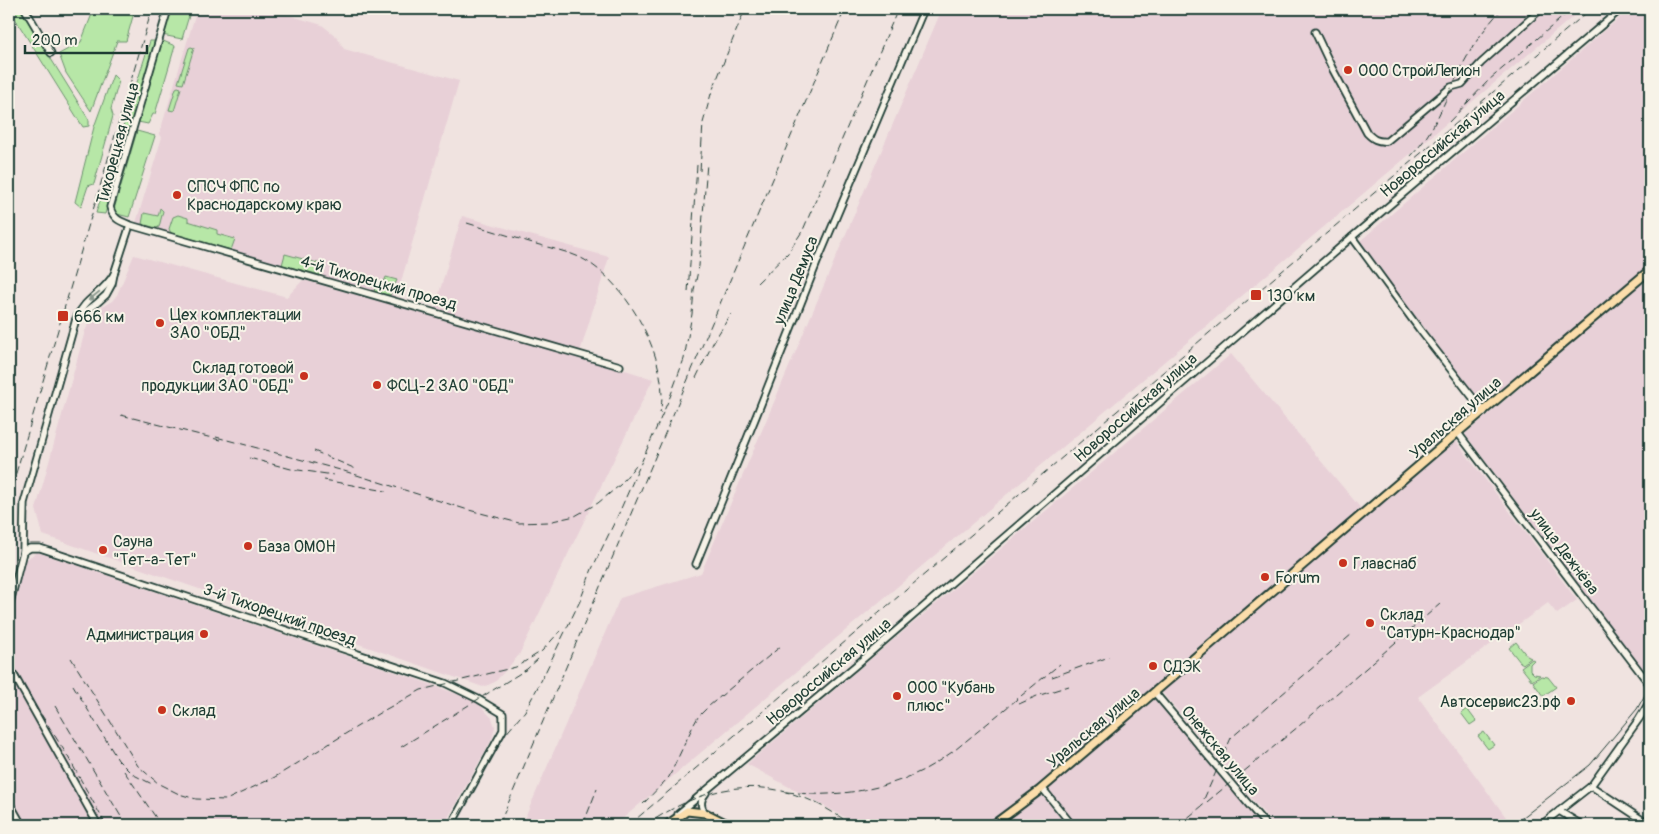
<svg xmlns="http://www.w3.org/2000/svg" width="1659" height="834" viewBox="0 0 1659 834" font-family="Pangolin,sans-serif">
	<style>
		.built { fill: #e8d0d7 }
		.green { fill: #b7e7a7; stroke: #6b926e }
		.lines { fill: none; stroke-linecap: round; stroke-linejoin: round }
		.minor-casing { stroke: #1f3d34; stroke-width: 9 }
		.major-casing { stroke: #1f3d34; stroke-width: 11 }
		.minor { stroke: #f7f3e8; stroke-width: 5.5 }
		.major { stroke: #fbddab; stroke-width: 7 }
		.tram { stroke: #1f3d34; stroke-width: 1 }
		.rail { stroke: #1f3d34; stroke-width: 1; stroke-dasharray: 8 4; stroke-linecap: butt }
		.oneway { fill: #8b988e }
		.poi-dot { fill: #c8321e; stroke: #f7f3e8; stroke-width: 2 }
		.labels { text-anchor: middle; stroke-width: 4; stroke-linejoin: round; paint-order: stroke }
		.poi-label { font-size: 16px; fill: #1f3d34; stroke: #f7f3e8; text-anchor: start }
		.street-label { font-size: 16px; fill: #1f3d34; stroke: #f7f3e8 }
	</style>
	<rect width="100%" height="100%" fill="#f0e3e0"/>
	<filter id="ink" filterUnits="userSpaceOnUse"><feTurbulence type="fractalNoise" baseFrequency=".02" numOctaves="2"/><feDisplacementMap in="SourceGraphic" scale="10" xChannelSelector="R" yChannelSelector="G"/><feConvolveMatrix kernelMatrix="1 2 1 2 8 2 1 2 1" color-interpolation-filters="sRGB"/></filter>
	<g filter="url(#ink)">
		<g class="built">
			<polygon points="197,9 268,9 322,25 337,37 344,49 459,81 396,299 136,223 162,137 159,135"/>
			<polygon points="942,9 1582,9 615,825 522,825 620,598 701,573"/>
			<polygon points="1630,9 1650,9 1650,265 1484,406 1359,242"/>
			<polygon points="462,216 609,257 580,352 434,310"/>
			<polygon points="134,255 287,297 303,280 613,366 653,379 519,655 495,682 483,687 43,535 36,509 85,331 93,316 102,307 112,301 117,295"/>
			<polygon points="1650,277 1650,663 1644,671 1465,434"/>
			<polygon points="1231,354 1363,511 1052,774 985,825 859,825 747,764"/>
			<polygon points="1456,441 1577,600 1557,614 1548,603 1418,697 1508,820 1501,825 1274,825 1162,692"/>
			<polygon points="37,552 413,678 476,701 492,718 495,727 492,739 444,825 9,825 9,614 24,561"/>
			<polygon points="1155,699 1262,825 1003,825"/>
		</g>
		<g class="green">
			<polygon points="9,9 20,9 89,120 89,126 83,127"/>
			<polygon points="94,9 135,9 126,41 117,41 91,111 66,73 59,54 81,42"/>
			<polygon points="170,9 191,9 182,39 162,35"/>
			<polygon points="161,40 175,46 155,114 153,114 148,124 138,122"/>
			<polygon points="150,41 156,41 105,214 96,213"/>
			<polygon points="191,47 194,48 183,84 178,83 189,48"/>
			<polygon points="113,75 119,81 111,109 113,116 94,184 88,186 81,207 75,202 94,127"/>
			<polygon points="178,87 181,88 174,111 169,110 176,88"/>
			<polygon points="137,131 155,136 129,217 113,213"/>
			<polygon points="160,208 163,211 159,227 156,228 142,224 144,213 158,216"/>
			<polygon points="178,215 188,218 188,221 217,230 217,234 235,239 231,250 171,233 169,229 173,217"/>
			<polygon points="285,254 321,264 323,268 321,275 282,265"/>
			<polygon points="386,277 397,280 390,295 374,292 377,281 384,282"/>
			<polygon points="1516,642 1527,656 1531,658 1523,664 1520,662 1509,648"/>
			<polygon points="1532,659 1534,660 1530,664 1530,670 1534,674 1540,675 1532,681 1521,667"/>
			<polygon points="1541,676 1548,677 1556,687 1543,696 1533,682"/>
			<polygon points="1467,709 1476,721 1470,725 1461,713"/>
			<polygon points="1484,732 1494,745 1488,749 1478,736"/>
		</g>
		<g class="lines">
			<g class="minor-casing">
				<g id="minor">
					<polyline points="25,9 51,53"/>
					<path d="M168,9L110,207C113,219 120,221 130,225L620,366"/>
					<path d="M1315,32L1332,68L1367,133C1373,139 1377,142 1387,141L1451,87L1462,84L1481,63L1541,9"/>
					<polyline points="1352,237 1420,330 1484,412"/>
					<polyline points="76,319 96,304 106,295 112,284 114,274 130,225"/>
					<polyline points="1458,433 1650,685"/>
					<polyline points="23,552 30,548 40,548 445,683 478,699 503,714 503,730 455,818"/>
					<polyline points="696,564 757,414 818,260 924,9"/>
					<path d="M9,607L23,552L24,503L76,319C85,297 103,294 114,274"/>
					<polyline points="9,666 98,825"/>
					<polyline points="1644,677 1650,670"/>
					<polyline points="1155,693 1266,825"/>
					<polyline points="1591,786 1650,825"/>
					<polyline points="1043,789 1072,825"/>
					<polyline points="9,802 22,825"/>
					<polyline points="1559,811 1582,825"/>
					<path d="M705,813C700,806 700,800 706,793"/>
					<polyline points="678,814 855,666 1352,237 1621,9"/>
					<polyline points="1541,825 1591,786 1639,719 1650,701"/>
				</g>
			</g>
			<g class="major-casing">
				<g id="major">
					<polyline points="667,825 687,811 705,813 729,825"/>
					<polyline points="993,825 1040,790 1095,743 1457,433 1650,270"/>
				</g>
			</g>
			<use href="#minor" class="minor"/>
			<use href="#major" class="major"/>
			<polyline class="tram" points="1513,825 1590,765 1637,709 1650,686"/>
			<g class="rail">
				<polyline points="1449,122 1489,80 1572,9"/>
				<path d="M1411,156C1435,131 1442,106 1457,76C1469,51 1483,29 1502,9"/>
				<polyline points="700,171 703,123 711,94 745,9"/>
				<path d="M467,223C490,230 513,237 536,244C550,248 566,251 579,257C626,279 672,362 660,413"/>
				<polyline points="757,283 788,253 803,230 898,9"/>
				<polyline points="688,292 697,165"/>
				<polyline points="696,378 714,341 731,314"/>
				<polyline points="121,415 220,440"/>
				<polyline points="216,437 344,471 465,509 519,523 548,522 575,516 598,503 620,485 636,465"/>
				<polyline points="314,451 356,469"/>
				<polyline points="249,458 291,469 334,475"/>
				<polyline points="324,480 386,491"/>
				<polyline points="9,497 152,9"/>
				<polyline points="71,658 138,766 159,784 179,794 196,799 226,800 275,777 381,712 421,690 516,667 542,651 561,630"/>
				<polyline points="11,663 37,710 41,714 67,755 106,825"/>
				<polyline points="1052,677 1109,657"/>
				<polyline points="73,685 118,760 132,774 152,784"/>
				<polyline points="1019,704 1037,696 1069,686"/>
				<polyline points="55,706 126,825"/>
				<polyline points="401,747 527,669 538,659"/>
				<polyline points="124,771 161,825"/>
				<path d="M786,792C800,793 814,795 828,794C856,793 890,786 915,774C929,768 942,759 955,750L1060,664"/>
				<polyline points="1204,799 1231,738 1352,634"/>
				<polyline points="643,804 669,777 693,726 698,717 709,706 781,646"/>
				<polyline points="453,825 500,741 525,711 541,681 580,601 592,569 619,513 670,397 684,359 692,314 694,290 699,266 707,163"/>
				<polyline points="499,825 845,9"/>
				<polyline points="583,825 597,789"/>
				<polyline points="629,825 1591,9"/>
				<path d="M646,825C693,793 743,776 799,796C818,802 835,814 853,825"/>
				<polyline points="1179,825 1299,726 1440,604"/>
			</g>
		</g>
		<defs><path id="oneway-solid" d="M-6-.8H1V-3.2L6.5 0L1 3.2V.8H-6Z" transform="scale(1.25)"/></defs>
		<use class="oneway" href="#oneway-solid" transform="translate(94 296) rotate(141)"/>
	</g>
	<g class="poi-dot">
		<circle cx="1348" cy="70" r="5"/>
		<circle cx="177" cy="195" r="5"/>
		<rect x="1250" y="289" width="12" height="12" rx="2.5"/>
		<rect x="57" y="310" width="12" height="12" rx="2.5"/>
		<circle cx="160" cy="323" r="5"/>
		<circle cx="304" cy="376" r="5"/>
		<circle cx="377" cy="385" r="5"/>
		<circle cx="248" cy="546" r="5"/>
		<circle cx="103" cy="550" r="5"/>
		<circle cx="1343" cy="563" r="5"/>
		<circle cx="1265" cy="577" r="5"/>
		<circle cx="1370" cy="623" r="5"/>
		<circle cx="204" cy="634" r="5"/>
		<circle cx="1153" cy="666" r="5"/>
		<circle cx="897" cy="696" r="5"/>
		<circle cx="1571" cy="701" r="5"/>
		<circle cx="162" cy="710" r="5"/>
	</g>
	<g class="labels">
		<g class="poi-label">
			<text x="1358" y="76">ООО СтройЛегион</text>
			<text x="187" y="192">СПСЧ ФПС по<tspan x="187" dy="18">Краснодарскому краю</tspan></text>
			<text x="1267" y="301">130 км</text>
			<text x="170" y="320">Цех комплектации<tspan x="170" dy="18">ЗАО "ОБД"</tspan></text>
			<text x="74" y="322">666 км</text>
			<text x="294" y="373" text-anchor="end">Склад готовой<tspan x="294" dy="18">продукции ЗАО "ОБД"</tspan></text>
			<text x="387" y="391">ФСЦ-2 ЗАО "ОБД"</text>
			<text x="113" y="547">Сауна<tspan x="113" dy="18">"Тет-а-Тет"</tspan></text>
			<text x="258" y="552">База ОМОН</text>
			<text x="1353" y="569">Главснаб</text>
			<text x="1275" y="583">Forum</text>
			<text x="1380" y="620">Склад<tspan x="1380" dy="18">"Сатурн-Краснодар"</tspan></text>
			<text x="194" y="640" text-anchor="end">Администрация</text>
			<text x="1163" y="672">СДЭК</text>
			<text x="907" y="693">ООО "Кубань<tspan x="907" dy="18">плюс"</tspan></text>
			<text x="1561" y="707" text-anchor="end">Автосервис23.рф</text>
			<text x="172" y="716">Склад</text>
		</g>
		<g class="street-label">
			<text transform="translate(117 143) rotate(-75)" y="6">Тихорецкая улица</text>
			<text transform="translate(1442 143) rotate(-40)" y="6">Новороссийская улица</text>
			<text transform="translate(795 280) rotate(-68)" y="6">улица Демуса</text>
			<text transform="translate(379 282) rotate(16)" y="6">4-й Тихорецкий проезд</text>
			<text transform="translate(1135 407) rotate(-41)" y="6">Новороссийская улица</text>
			<text transform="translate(1455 417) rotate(-41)" y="6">Уральская улица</text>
			<text transform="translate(1565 551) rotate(53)" y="6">улица Дежнёва</text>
			<text transform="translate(280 614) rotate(19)" y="6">3-й Тихорецкий проезд</text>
			<text transform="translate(828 671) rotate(-40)" y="6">Новороссийская улица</text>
			<text transform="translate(1093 727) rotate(-40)" y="6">Уральская улица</text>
			<text transform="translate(1221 750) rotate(50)" y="6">Онежская улица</text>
		</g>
	</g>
	<rect width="1659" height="834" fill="none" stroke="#f7f3e8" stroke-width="30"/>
	<rect x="15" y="15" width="1629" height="804" fill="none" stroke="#1f3d34" stroke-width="2" filter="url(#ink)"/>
	<path d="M25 45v8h122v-8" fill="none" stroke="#1f3d34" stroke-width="2.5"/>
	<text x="32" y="45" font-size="15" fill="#1f3d34" stroke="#f7f3e8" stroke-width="4" paint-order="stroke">200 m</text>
</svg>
